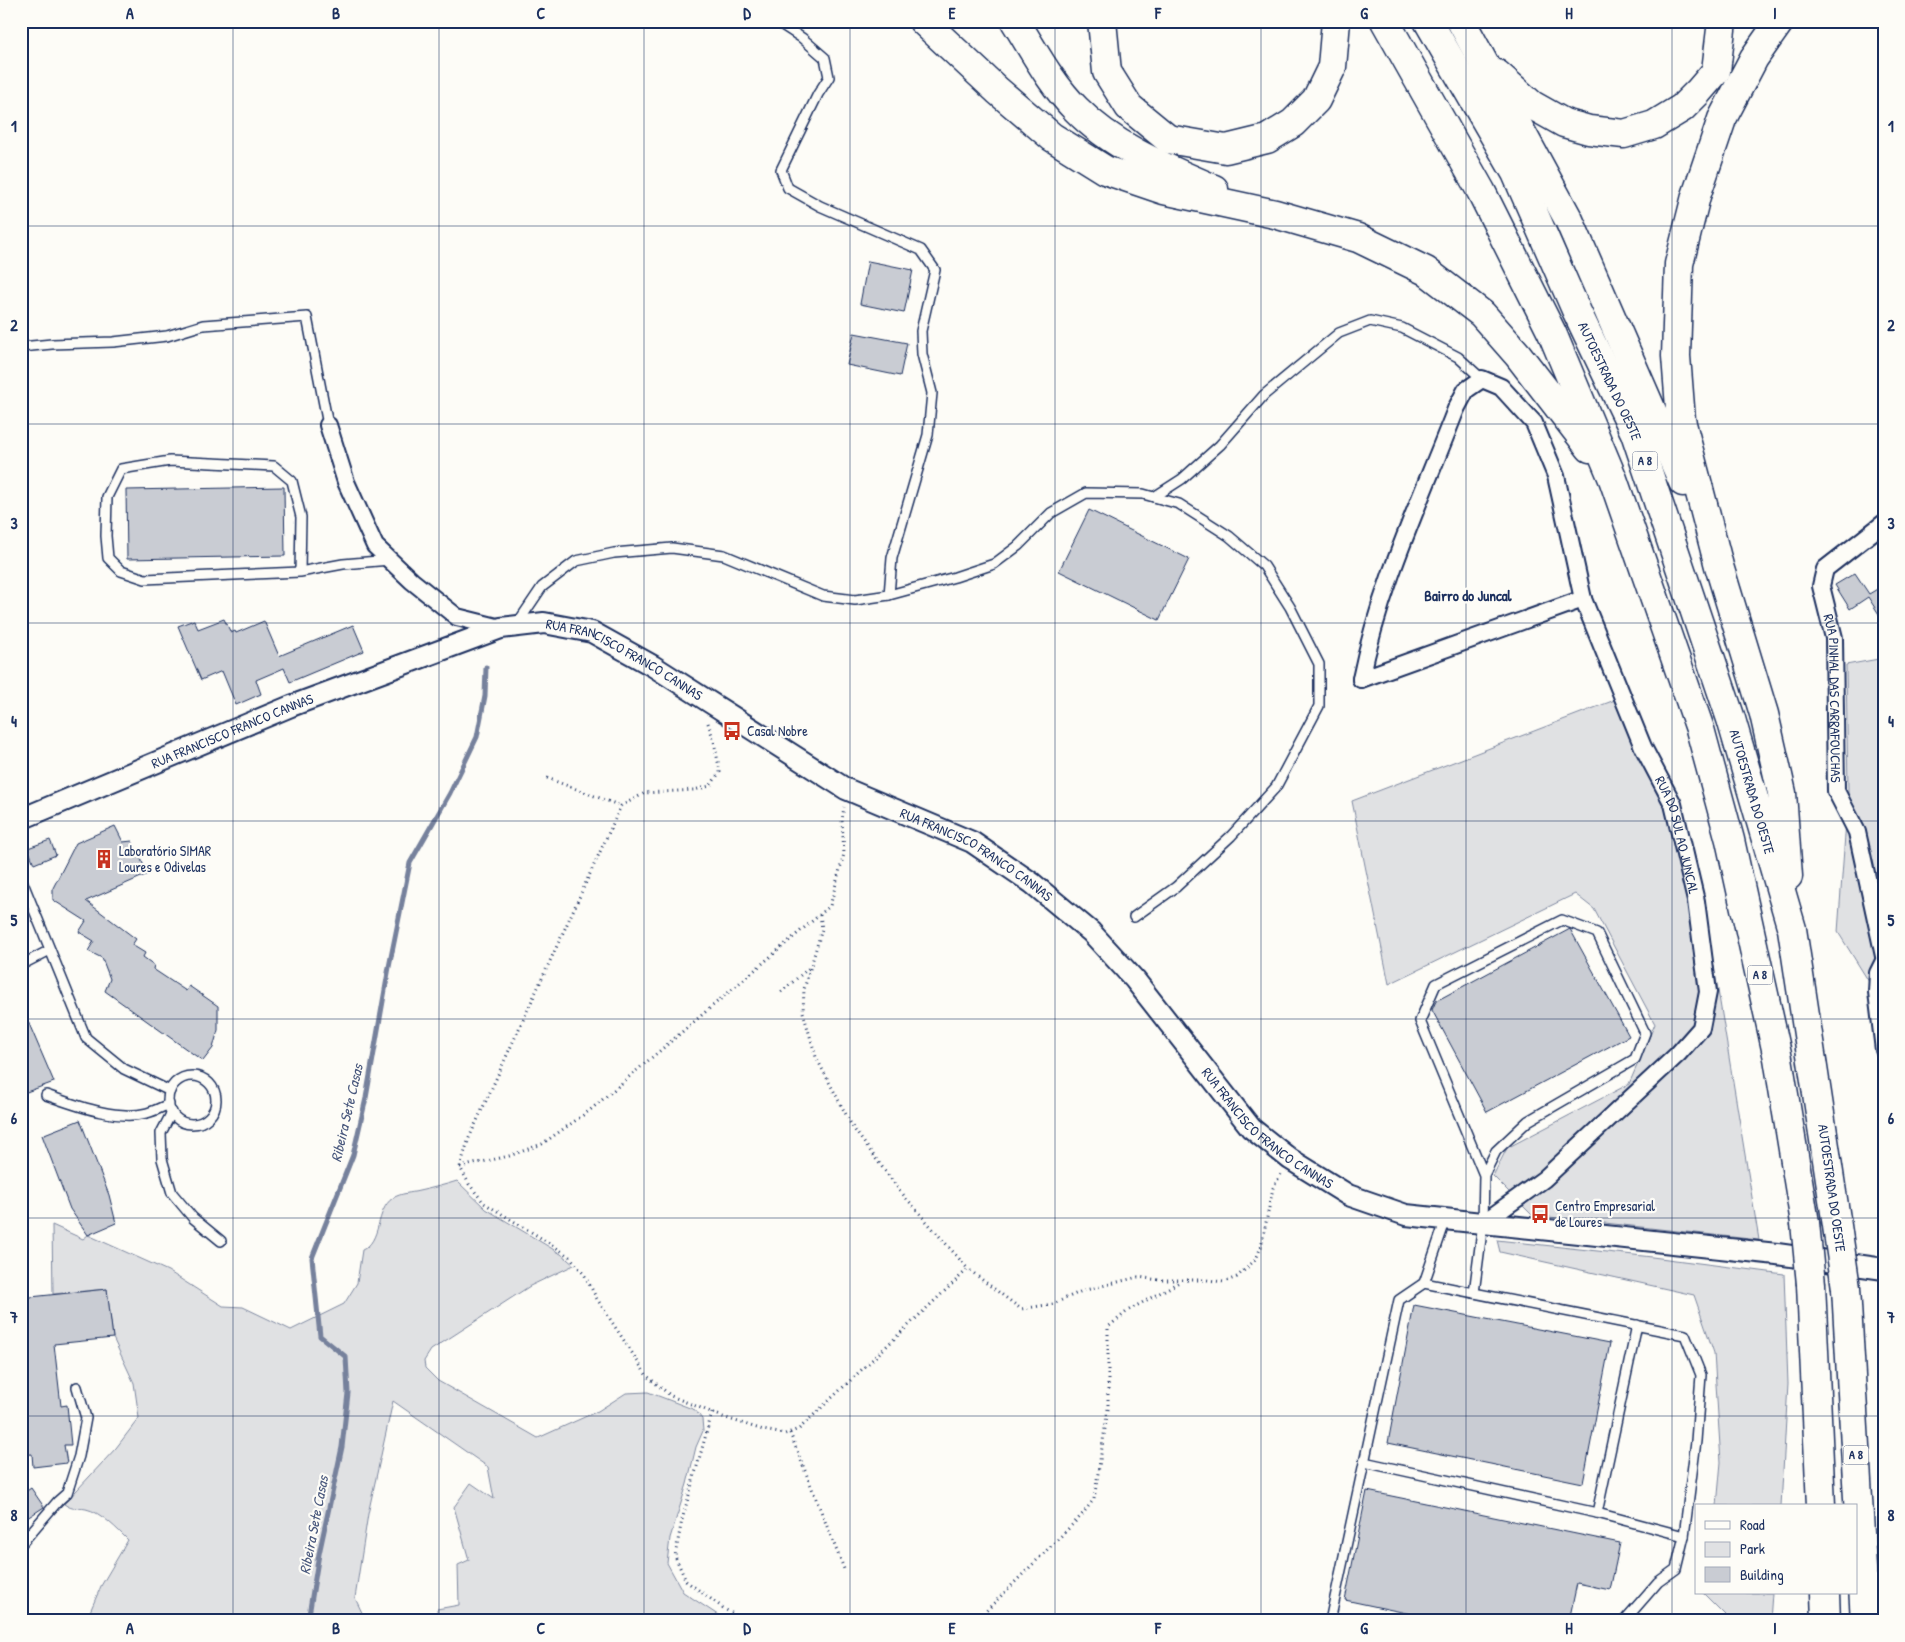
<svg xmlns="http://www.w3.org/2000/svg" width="1905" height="1642" viewBox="0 0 1905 1642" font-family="'Patrick Hand',sans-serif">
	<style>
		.green { fill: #e0e1e3; stroke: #7e88a0 }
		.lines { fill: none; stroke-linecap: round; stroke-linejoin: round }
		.stream { stroke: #76819c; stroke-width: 5 }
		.building { fill: #c9ccd3; stroke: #1b2f5e }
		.service-casing { stroke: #1b2f5e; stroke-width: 12 }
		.minor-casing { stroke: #1b2f5e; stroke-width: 20 }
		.tertiary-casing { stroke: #1b2f5e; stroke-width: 24 }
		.motorway-casing { stroke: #1b2f5e; stroke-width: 31 }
		.path { stroke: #1b2f5e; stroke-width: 3; stroke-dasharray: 1 4; stroke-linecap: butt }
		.service { stroke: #fdfcf7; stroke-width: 9 }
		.minor { stroke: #fdfcf7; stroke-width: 16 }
		.tertiary { stroke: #fdfcf7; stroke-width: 20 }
		.motorway { stroke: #fdfcf7; stroke-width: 28 }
		.motorway-bridge-casing { stroke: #1b2f5e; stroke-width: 31; stroke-linecap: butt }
		.motorway-bridge { stroke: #fdfcf7; stroke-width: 28 }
		.grid { fill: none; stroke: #1b2f5e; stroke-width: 1; stroke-opacity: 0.55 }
		.labels { text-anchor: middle; stroke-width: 4.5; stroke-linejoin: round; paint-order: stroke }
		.shield { fill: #fdfcf7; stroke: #5f6c8c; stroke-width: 1 }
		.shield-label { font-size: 12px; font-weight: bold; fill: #1b2f5e }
		.street-label { font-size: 14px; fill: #1b2f5e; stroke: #fdfcf7 }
		.poi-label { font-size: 14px; fill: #1b2f5e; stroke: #fdfcf7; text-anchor: start }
		.neighbourhood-label { font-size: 15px; font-weight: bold; fill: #1b2f5e; stroke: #fdfcf7 }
		.water-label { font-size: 15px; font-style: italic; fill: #49587d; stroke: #fdfcf7 }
		.neatline { fill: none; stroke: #1b2f5e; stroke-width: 2 }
		.grid-label { font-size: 16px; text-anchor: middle; font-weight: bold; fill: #1b2f5e }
	</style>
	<rect width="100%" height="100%" fill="#fdfcf7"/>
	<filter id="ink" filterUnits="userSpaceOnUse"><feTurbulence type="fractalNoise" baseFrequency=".02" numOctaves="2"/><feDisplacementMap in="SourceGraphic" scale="10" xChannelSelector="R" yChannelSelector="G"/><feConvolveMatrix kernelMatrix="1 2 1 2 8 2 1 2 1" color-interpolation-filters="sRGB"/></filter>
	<g filter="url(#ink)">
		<g class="green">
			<polygon points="1884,658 1884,1006 1838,932 1848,793 1846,665"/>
			<polygon points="1620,698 1685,818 1717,984 1759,1240 1532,1215 1493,1176 1507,1148 1629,1084 1655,1024 1594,909 1575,894 1389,984 1352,801"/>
			<path d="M457,1181L486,1209L561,1254L574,1265L530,1286L431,1350L424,1361L425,1368L438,1381L538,1438L598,1411L626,1393L648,1392L695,1410L702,1419L703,1431L696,1447L687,1484L670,1538L667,1563L683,1592L727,1621H437V1609L459,1605L458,1565L469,1560L454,1507L471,1483L494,1499L488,1467L393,1401L368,1514L355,1598L366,1621H86L101,1586L128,1540C118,1530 101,1512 86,1509C76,1507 74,1511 64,1504L116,1448L139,1418L134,1383L113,1338L107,1289L53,1294L52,1225L83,1239L88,1235L168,1271L223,1306L243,1307L291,1330L344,1304L357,1283L362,1250C382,1242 375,1210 393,1198C401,1193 411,1193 419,1191C432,1188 445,1185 457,1181Z"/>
			<polygon points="1497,1240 1652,1257 1784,1274 1788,1384 1781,1506 1717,1506 1721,1462 1714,1353 1694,1295 1500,1252"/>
			<polygon points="1703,1593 1772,1593 1770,1621 1727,1621 1727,1617"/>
		</g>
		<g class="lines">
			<polyline class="stream" points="308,1621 319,1554 342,1447 348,1393 346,1357 320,1336 312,1258 353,1155 366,1098 389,967 410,863 450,793 477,737 485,696 486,667"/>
		</g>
		<g class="building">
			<polygon points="868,261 913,270 904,313 860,304"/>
			<polygon points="854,333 907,343 900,376 847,365"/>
			<polygon points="284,487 285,556 127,559 126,490"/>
			<polygon points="1089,510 1189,559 1159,620 1059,571"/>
			<polygon points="1855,573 1869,594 1884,585 1884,622 1868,597 1850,609 1835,585"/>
			<polygon points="224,619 231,633 235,631 236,633 264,621 279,656 353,625 364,651 290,682 284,668 256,680 261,694 236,705 222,671 201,680 178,626 194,620 198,629"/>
			<polygon points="115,826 123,842 132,841 148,874 86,901 136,939 132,945 145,953 143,957 154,965 153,969 186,991 189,986 218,1006 218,1030 213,1048 203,1061 105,991 110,979 102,958 88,951 94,941 79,932 86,921 53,900 53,888 76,843"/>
			<polygon points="50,840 56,855 34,864 28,848"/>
			<polygon points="1570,929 1629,1036 1487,1112 1432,1010 1436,1001"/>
			<polygon points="21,1005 54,1082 21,1094"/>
			<polygon points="80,1120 109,1195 116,1223 88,1235 70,1209 42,1135"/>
			<polygon points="107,1289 113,1338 54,1344 61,1406 67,1405 71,1445 64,1445 67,1463 33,1467 32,1454 21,1455 21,1298"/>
			<polygon points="1414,1305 1610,1343 1583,1483 1388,1443"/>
			<polygon points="31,1488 44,1507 21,1522 21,1495"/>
			<polygon points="1367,1491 1620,1543 1610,1590 1577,1583 1569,1621 1444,1621 1345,1600"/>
		</g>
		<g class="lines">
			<g class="service-casing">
				<g id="service">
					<polyline points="776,21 802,38 825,58 829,77 818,94 781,170 788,188 820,206 921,250 935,270 921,331 922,354 932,393 928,435 892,558 889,595"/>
					<polyline points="21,347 52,344 113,342 167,336 203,325 307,317 328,425"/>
					<polyline points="1154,497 1182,479 1220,445 1264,395 1339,333 1370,321 1402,328 1458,357 1482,379"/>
					<polyline points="300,572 301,517 292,481 274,466 170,461 121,469 107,497 106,536 108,558 121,571 145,579 300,572 343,564 390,560"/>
					<polyline points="517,624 542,587 576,561 614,553 672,548 724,555 823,596 855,600 889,595 955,577 994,564 1018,546 1051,513 1086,493 1143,494 1179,504 1229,536 1264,566 1290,607 1319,664 1319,706 1276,787 1231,836 1176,887 1134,917"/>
					<polyline points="21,878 86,1038 124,1069 170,1091"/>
					<polyline points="21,965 50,950"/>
					<circle cx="192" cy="1100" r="24"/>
					<path d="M46,1095C75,1105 116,1121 147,1113C155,1111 162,1107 169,1104"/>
					<polyline points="172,1112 161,1133 162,1159 172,1193 193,1218 221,1241"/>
					<polyline points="1424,1283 1446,1219"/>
					<polyline points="1474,1293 1483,1223 1484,1175 1496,1151 1528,1121 1635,1059 1645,1033 1597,933 1562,920 1436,984 1420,1021 1484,1175"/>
					<polyline points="1364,1462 1597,1513 1684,1536"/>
					<polyline points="1597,1513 1637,1325"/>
					<polyline points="21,1544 58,1501 67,1493 79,1456 86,1418 77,1387"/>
					<polyline points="1330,1621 1399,1300 1424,1283 1685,1335 1701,1375 1696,1441 1684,1536 1676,1569 1658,1582 1624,1621"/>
				</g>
			</g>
			<g class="minor-casing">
				<g id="minor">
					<polyline points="328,425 346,482 375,546 412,581 457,617 501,628"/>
					<path id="s1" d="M1884,523L1825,569L1821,586L1834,638L1836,791L1857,832L1884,956"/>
					<path id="s2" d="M1361,679L1583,599L1643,747L1673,804L1696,901L1708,992L1701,1028L1678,1054L1544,1179L1483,1223"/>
					<path d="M1361,679C1380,585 1422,497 1456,409L1466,390L1482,379L1501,387L1534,423L1556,476L1583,599"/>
					<polyline points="1884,961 1878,973 1877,992 1884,1050"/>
				</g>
			</g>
			<g class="tertiary-casing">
				<g id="tertiary">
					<path id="s3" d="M21,819L291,706L501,628L544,623L592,632L653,666L846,789L972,842L1032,883L1091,932L1135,980L1251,1128L1290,1159L1348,1195L1406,1215L1777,1254L1884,1269"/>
				</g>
			</g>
			<g class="motorway-casing">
				<g id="motorway">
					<polyline points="923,21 998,91 1052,137 1105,170 1164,190 1275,214 1358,238 1426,271 1482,314 1518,355 1590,448"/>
					<path d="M1015,21C1034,51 1051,84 1076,109C1113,147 1165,168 1214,189"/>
					<polyline points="1102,21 1107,72 1129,107 1168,139 1226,149 1267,139 1293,123 1316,100 1332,67 1336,21"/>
					<polyline points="1385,21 1481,191 1552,333 1613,479 1700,729 1730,840 1778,1058 1805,1223"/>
					<path id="s4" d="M1428,21L1516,173L1577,312L1635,433L1731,719L1792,929L1836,1219"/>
					<polyline points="1461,21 1569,220 1683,482"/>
					<polyline points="1780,21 1754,58 1722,119 1696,196 1679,264 1676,356 1681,420 1719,566 1764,714 1782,793 1788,876"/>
					<polyline points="1497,74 1532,105 1564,123 1589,130 1624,134 1654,125 1682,108 1698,92 1716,71 1722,21"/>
					<polyline points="1811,1284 1821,1506"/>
					<polyline points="1846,1288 1865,1621"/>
					<polyline points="1825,1593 1826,1621"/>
				</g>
			</g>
			<g class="path">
				<polyline points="708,723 714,741 720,772 710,786 694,790 645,793 621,806 469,1138 460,1167 469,1184 484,1203 554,1246 571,1258 585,1276 597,1299 647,1376 671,1396 723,1417 763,1430 785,1434 799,1429 968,1269 1021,1309 1053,1304 1082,1291 1138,1277 1159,1280 1207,1280 1224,1282 1237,1277 1256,1259 1261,1247 1273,1188 1281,1174"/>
				<polyline points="547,778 621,806"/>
				<polyline points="820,915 822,929 804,989 803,1012 816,1057 853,1128 900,1191 968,1269"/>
				<polyline points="781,992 809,968"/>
				<polyline points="460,1167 509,1156 542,1144 589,1111 830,906 844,854 842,820 844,807"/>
				<polyline points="712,1413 682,1520 675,1556 686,1581 726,1610 746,1621"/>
				<polyline points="790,1433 844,1569"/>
				<polyline points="976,1621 1081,1516 1094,1499 1108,1409 1108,1327 1129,1310 1181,1281"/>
			</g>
			<use href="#service" class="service"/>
			<use href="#minor" class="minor"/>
			<use href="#tertiary" class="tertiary"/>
			<use href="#motorway" class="motorway"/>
			<g class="motorway-bridge-casing">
				<g id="motorway-bridge">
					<polyline points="1836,1219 1846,1288"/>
					<polyline points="1805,1223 1811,1284"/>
				</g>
			</g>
			<use href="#motorway-bridge" class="motorway-bridge"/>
		</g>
	</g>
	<path class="grid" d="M233,21V1621M439,21V1621M644,21V1621M850,21V1621M1055,21V1621M1261,21V1621M1466,21V1621M1672,21V1621M21,226H1884M21,424H1884M21,623H1884M21,821H1884M21,1019H1884M21,1218H1884M21,1416H1884"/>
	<defs>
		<g id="bus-bare" transform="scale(1.5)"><path d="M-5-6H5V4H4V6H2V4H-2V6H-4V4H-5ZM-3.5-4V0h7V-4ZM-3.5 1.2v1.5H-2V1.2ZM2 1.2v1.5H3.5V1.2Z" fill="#c8321e" stroke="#fdfcf7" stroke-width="2.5" paint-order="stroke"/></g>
		<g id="building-bare" transform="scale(1.5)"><path d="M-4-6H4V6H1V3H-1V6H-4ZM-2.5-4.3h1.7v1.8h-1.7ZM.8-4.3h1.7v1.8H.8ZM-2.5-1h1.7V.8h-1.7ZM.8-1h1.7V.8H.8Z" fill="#c8321e" stroke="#fdfcf7" stroke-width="2.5" paint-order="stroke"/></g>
	</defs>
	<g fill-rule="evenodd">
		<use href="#bus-bare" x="732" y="731"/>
		<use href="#building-bare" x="104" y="859"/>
		<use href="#bus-bare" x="1540" y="1214"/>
	</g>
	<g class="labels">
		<g class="shield">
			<rect x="1632.5" y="451.5" width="25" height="19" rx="4"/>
			<rect x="1747.5" y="965.5" width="25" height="19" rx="4"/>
			<rect x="1843.5" y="1445.5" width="25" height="19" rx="4"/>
		</g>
		<g class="shield-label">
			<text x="1645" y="465">A 8</text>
			<text x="1760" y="979">A 8</text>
			<text x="1856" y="1459">A 8</text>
		</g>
		<g class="street-label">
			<text dy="5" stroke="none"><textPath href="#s4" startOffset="404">AUTOESTRADA DO OESTE</textPath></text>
			<text dy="5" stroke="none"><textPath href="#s3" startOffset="649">RUA FRANCISCO FRANCO CANNAS</textPath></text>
			<text dy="5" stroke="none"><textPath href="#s1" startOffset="206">RUA PINHAL DAS CARRAFOUCHAS</textPath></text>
			<text dy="5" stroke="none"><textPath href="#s3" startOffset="229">RUA FRANCISCO FRANCO CANNAS</textPath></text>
			<text dy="5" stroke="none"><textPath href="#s4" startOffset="839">AUTOESTRADA DO OESTE</textPath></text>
			<text dy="5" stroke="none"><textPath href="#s2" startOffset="491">RUA DO SUL AO JUNCAL</textPath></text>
			<text dy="5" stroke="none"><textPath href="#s3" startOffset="1054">RUA FRANCISCO FRANCO CANNAS</textPath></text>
			<text dy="5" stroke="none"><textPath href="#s3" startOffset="1459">RUA FRANCISCO FRANCO CANNAS</textPath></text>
			<text transform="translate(1832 1188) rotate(82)" y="5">AUTOESTRADA DO OESTE</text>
		</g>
		<g class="poi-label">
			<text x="747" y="736">Casal Nobre</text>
			<text x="119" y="856">Laboratório SIMAR<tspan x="119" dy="16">Loures e Odivelas</tspan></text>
			<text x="1555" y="1211">Centro Empresarial<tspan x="1555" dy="16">de Loures</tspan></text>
		</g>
		<g class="neighbourhood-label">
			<text x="1468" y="601">Bairro do Juncal</text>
		</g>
		<g class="water-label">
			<text transform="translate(347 1113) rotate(-77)" y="5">Ribeira Sete Casas</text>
			<text transform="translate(314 1525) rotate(-79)" y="5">Ribeira Sete Casas</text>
		</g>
	</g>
	<rect width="1905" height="1642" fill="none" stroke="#fdfcf7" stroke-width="55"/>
	<rect x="1695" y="1504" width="162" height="90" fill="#fdfcf7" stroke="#a3aaba"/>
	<rect x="1705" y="1521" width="25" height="8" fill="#fdfcf7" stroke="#a3aaba"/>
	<text x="1740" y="1530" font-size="15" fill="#1b2f5e">Road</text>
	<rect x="1705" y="1542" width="25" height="15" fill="#e0e1e3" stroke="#a3aaba"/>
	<text x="1740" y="1554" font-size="15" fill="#1b2f5e">Park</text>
	<rect x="1705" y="1567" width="25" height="15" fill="#c9ccd3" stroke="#a3aaba"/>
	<text x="1740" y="1580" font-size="15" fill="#1b2f5e">Building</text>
	<rect x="28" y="28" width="1850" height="1586" class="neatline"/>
	<g class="grid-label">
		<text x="130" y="19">A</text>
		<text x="336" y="19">B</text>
		<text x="541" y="19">C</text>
		<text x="747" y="19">D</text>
		<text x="952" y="19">E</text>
		<text x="1158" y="19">F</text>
		<text x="1364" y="19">G</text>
		<text x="1569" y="19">H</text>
		<text x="1775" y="19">I</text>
		<text x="14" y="132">1</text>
		<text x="1891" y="132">1</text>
		<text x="14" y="331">2</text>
		<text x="1891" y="331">2</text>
		<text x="14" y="529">3</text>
		<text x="1891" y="529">3</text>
		<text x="14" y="727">4</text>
		<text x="1891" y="727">4</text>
		<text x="14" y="926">5</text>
		<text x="1891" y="926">5</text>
		<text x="14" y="1124">6</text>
		<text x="1891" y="1124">6</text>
		<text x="14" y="1323">7</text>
		<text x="1891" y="1323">7</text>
		<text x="14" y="1521">8</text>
		<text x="1891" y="1521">8</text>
		<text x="130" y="1634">A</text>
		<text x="336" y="1634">B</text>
		<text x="541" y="1634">C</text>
		<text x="747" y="1634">D</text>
		<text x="952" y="1634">E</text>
		<text x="1158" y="1634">F</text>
		<text x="1364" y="1634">G</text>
		<text x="1569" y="1634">H</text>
		<text x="1775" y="1634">I</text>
	</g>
</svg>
